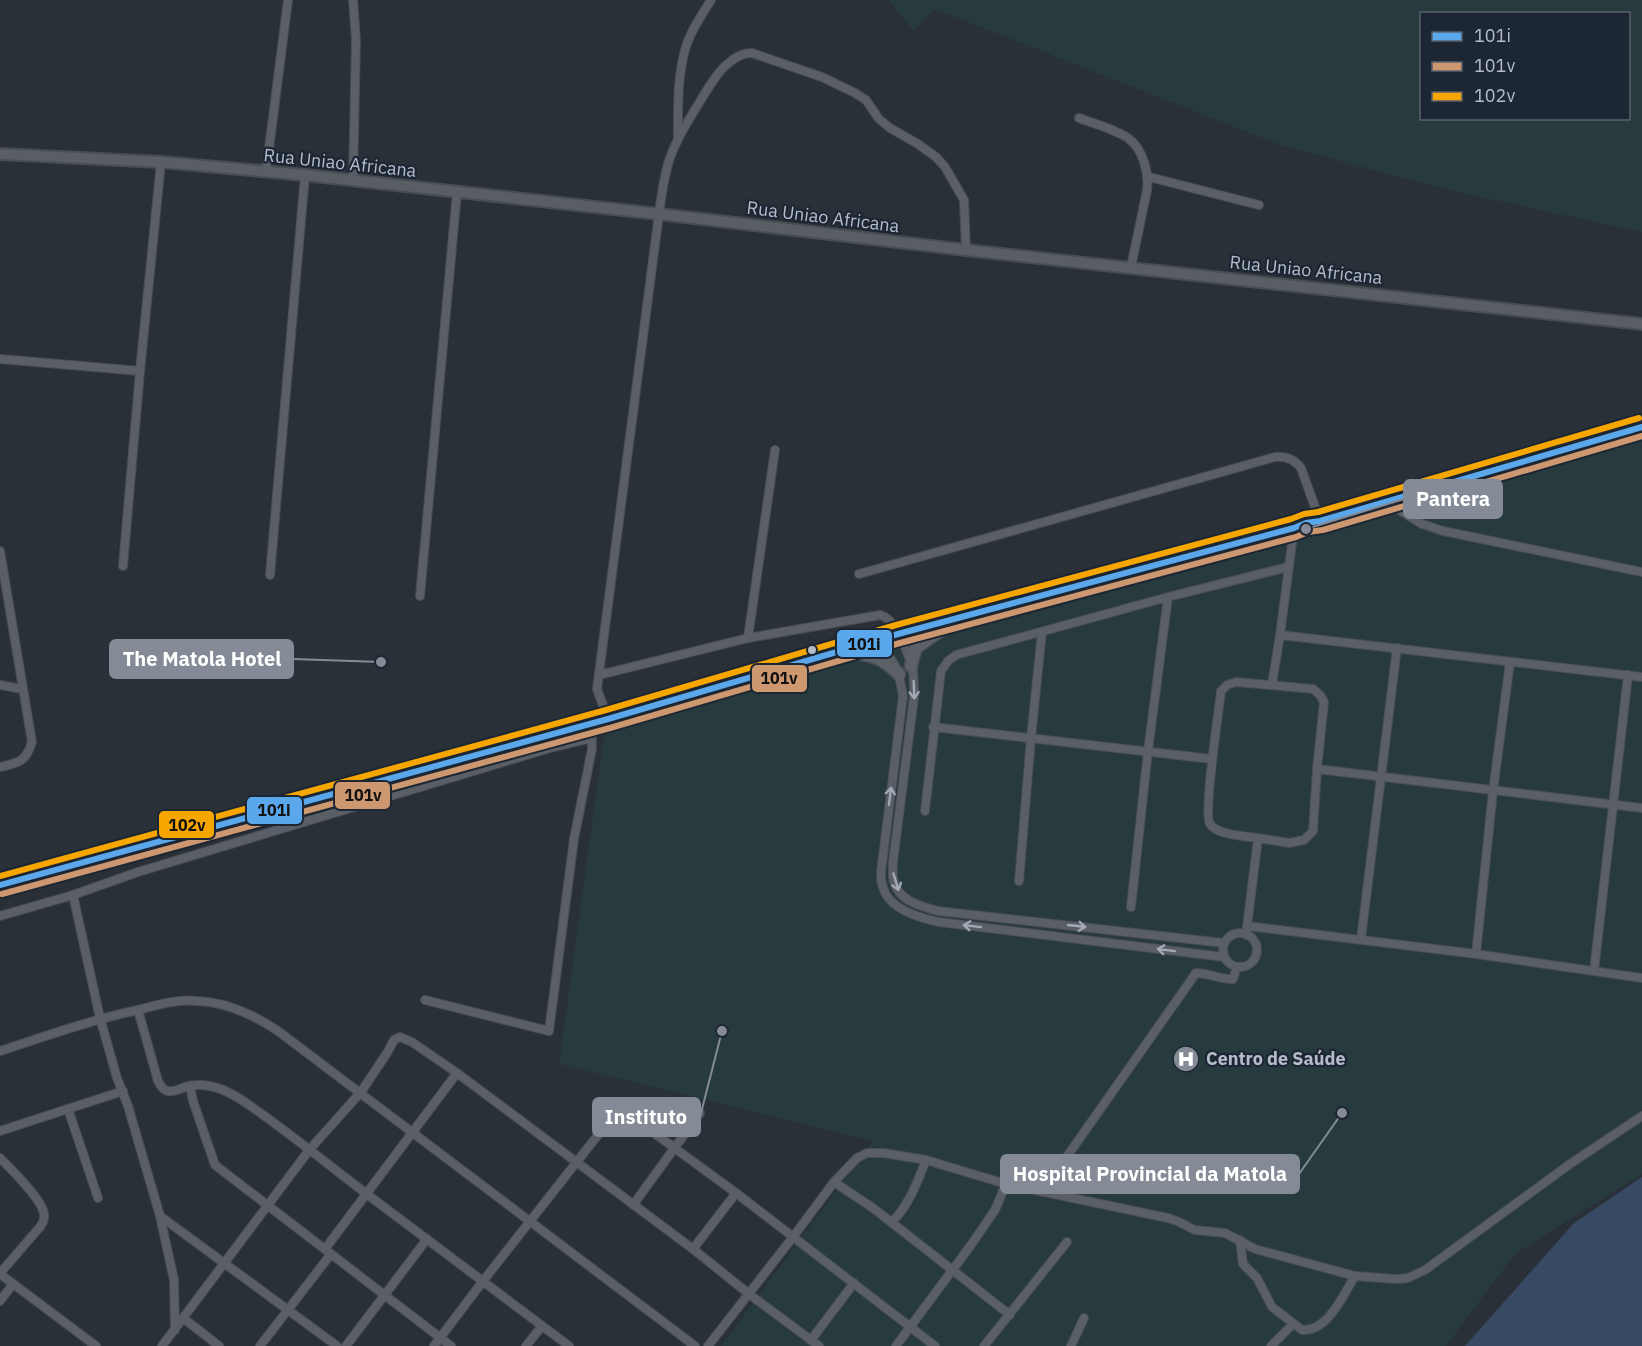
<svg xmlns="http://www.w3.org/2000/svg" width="1642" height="1346" viewBox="0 0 1642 1346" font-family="'IBM Plex Sans',sans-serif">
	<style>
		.green { fill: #273a3e; fill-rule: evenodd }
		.water { fill: #384963 }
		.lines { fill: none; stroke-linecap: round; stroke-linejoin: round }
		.street-casing { stroke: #484c53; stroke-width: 10 }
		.secondary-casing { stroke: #484c53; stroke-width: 14 }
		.primary-casing { stroke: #484c55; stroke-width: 15 }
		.street { stroke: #5a5e66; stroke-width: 8 }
		.secondary { stroke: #595d64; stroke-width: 10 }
		.primary { stroke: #5c6168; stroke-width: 12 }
		.bus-1-casing { stroke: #1d2633; stroke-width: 10 }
		.bus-2-casing { stroke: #1d2633; stroke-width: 10 }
		.bus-3-casing { stroke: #1d2633; stroke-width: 10 }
		.bus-1 { stroke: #5aa8eb; stroke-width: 6 }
		.bus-2 { stroke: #cd976f; stroke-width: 6 }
		.bus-3 { stroke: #f7a600; stroke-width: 6 }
		.oneway { stroke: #a2a9b5 }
		.bus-dot { fill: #b4bcc9; stroke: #1d2633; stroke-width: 2 }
		.labels { text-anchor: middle; stroke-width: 4.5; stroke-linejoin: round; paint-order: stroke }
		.street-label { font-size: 18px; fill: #b4bcc9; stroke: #1d2633 }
		.poi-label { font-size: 18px; font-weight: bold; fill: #b4bcc9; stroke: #1d2633; text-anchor: start }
		.leader { fill: none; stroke: #848b96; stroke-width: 2 }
		.callout-dot { fill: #848b96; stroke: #1d2633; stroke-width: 2 }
		.callout { fill: #848b96; stroke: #848b96; stroke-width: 2 }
		.callout-label { font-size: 20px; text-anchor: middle; font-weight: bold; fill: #fff }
		.line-badge { stroke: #1d2633; stroke-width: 2 }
		.pale-badge-label { font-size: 16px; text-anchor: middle; font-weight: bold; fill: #111 }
	</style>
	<rect width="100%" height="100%" fill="#2a3038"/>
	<g class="green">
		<path d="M888,0H1642V232L1453,191L1280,145L935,9L914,31ZM1422,14H1628V118H1422Z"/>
		<polygon points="1642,431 1642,1174 1515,1254 1446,1346 721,1346 873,1141 559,1064 605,729"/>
	</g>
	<polygon class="water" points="1642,1177 1642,1346 1465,1346 1574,1223"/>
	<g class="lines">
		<g class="street-casing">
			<g id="street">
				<path d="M1079,118C1095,124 1114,129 1128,138C1143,149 1149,172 1147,190L1131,267"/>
				<path d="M678,139C678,109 677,79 685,50C690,32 701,16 711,0"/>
				<polyline points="266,172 288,0"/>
				<polyline points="1149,177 1259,205"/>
				<polyline points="353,180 356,40 353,0"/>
				<polyline points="0,359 140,371"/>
				<polyline points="1386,502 1422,524 1443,531 1642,572"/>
				<path d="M0,551L32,742C26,762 18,763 0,767"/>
				<polyline points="123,566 140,371 161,162"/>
				<path d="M859,574L1275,457C1286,456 1294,459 1301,468L1320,521"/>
				<polyline points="270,575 305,175"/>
				<polyline points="420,596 457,192"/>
				<polyline points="1280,635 1642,677"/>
				<polyline points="748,638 775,450"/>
				<path d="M876,641C896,663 898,667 903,696L881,872C881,877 881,883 883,887C888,909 920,918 939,922L1224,957"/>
				<path d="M599,675L748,638L880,615C896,618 910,657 913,672C914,680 914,689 914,697L893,862C893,868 892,876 894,882C900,902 921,906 938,911L1224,943"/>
				<polyline points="1272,684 1280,635 1294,528"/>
				<polyline points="0,685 22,689"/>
				<path d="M608,719L597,689L659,214C661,199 663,183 667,168C673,143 689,120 702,98C709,87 715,76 724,67C732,60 740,53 752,53L822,77L855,93L866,100L879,119L890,128L918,144L936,157L945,167L964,200L966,250"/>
				<polyline points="933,727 1212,759"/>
				<polyline points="1317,769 1642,808"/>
				<polyline points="925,811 941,671 948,661 956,655 1168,597 1288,567"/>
				<polyline points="1019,881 1031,738 1042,632"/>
				<polyline points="73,895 100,1018 117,1078 128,1106 160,1216 174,1280 175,1330"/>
				<polyline points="1131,907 1148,751 1168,597"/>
				<polyline points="0,916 73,895 138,872 550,748 592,738"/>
				<polyline points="1247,926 1476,954 1642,978"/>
				<circle cx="1240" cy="950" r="17"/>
				<path d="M1246,935L1258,838L1289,843L1304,840L1313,831L1317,769L1324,702L1320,695L1313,689L1236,682L1227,685L1221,691C1219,711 1203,813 1210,824C1217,835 1245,836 1258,838"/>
				<polyline points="1361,939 1397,648"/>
				<polyline points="1476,954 1493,791 1510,662"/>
				<polyline points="1594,971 1628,675"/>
				<polyline points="425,1000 549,1031 574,839 592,749 591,723"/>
				<path d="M138,1010L158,1081C161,1086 162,1089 167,1091C174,1093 183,1087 189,1086C212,1081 234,1094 252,1107C292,1135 330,1166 368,1195C435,1246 502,1296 569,1346"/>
				<path d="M0,1051C46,1036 91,1020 138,1010C157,1005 176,999 197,1001C226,1002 254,1015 278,1031L695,1346"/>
				<polyline points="190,1086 193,1101 215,1165 451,1346"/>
				<polyline points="68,1109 98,1198"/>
				<polyline points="0,1131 123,1091"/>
				<path d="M0,1158C11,1169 42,1199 44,1214C45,1219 43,1223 40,1227L0,1273"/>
				<polyline points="834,1182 873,1208 1010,1315"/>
				<path d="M1042,1192L1196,973C1209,973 1221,980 1233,979L1237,967"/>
				<polyline points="633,1205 700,1113"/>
				<polyline points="160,1216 337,1346"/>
				<path d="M892,1222C909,1205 917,1183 926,1160"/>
				<path d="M1240,1240L1243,1264L1257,1278L1272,1307L1302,1330C1328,1332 1343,1295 1355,1276"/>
				<polyline points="325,1249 457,1073"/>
				<polyline points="693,1249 736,1193"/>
				<polyline points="0,1274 96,1346"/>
				<polyline points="0,1301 13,1284"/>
				<polyline points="183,1318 219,1346"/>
				<polyline points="811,1340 854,1283"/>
				<polyline points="162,1346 310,1149 361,1092 387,1053 394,1040 400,1037 412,1042 457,1073 693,1249 749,1294 819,1346"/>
				<polyline points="260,1346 331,1254"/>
				<polyline points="346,1346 427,1239"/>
				<polyline points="434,1346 483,1281 616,1112 619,1110 624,1111 736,1193 935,1346"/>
				<polyline points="526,1346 542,1326"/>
				<polyline points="708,1346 793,1237 834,1182 857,1158 867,1153 884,1153 926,1160 1006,1184 1168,1218 1177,1221 1195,1230 1225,1233 1255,1249 1355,1276 1396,1279 1408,1278 1425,1270 1570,1164 1642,1116"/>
				<polyline points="896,1346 971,1245 995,1210 1006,1184"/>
				<polyline points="984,1346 1067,1242"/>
				<polyline points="1071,1346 1084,1318"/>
				<polyline points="1271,1346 1293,1324"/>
			</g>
		</g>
		<g class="secondary-casing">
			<polyline id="secondary" points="0,154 161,162 305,175 659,214 966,250 1642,324"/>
		</g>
		<g class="primary-casing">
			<g id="primary">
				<path d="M847,653C872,654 881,657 899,674"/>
				<polyline points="911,666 914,653 917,647 948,625"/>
				<polyline points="0,885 608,719 898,634 1294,528 1306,523 1320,521 1642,427"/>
			</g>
		</g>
		<use href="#street" class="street"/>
		<use href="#secondary" class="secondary"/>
		<use href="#primary" class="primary"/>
		<g class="bus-1-casing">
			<polyline id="bus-1" points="0,885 608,719 898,634 1294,528 1306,523 1320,521 1642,427"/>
		</g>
		<g class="bus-2-casing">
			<polyline id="bus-2" points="2,894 610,728 900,643 1296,537 1308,532 1323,530 1642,436"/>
		</g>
		<g class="bus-3-casing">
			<polyline id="bus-3" points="0,876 606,710 896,625 1291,519 1304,514 1318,512 1639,418"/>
		</g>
		<use href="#bus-1" class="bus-1"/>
		<use href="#bus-2" class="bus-2"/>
		<use href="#bus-3" class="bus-3"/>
	</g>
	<defs><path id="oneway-shaft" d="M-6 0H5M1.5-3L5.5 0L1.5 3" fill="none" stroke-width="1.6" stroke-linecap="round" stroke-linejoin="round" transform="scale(1.5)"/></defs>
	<g class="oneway">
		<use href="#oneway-shaft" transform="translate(914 690) rotate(88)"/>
		<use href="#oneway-shaft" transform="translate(890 796) rotate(-83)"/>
		<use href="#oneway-shaft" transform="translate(896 882) rotate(73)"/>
		<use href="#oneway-shaft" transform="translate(972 926) rotate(-173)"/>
		<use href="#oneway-shaft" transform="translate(1077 926) rotate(6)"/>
		<use href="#oneway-shaft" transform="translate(1166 950) rotate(-173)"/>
	</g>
	<defs>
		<g id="hospital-disc" transform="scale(1.35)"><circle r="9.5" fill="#848b96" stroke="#1d2633"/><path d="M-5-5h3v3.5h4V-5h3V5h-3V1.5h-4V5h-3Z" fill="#fff"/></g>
	</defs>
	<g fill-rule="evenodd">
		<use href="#hospital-disc" x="1186" y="1059"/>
	</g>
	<circle class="bus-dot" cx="812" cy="650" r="5"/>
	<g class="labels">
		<g class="street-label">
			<text transform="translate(340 163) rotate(6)" y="6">Rua Uniao Africana</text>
			<text transform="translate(823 217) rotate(7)" y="6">Rua Uniao Africana</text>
			<text transform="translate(1306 270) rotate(6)" y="6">Rua Uniao Africana</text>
		</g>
		<g class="poi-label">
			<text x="1206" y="1065">Centro de Saúde</text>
		</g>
	</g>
	<path class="leader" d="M1306 529L1404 499M381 662L293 659M722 1031L700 1117M1342 1113L1299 1174"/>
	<g class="callout-dot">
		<circle cx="1306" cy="529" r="6"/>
		<circle cx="381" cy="662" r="6"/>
		<circle cx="722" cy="1031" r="6"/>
		<circle cx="1342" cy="1113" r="6"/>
	</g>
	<g class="callout">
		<rect x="1404" y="480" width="98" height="38" rx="6"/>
		<rect x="110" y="640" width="183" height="38" rx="6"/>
		<rect x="593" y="1098" width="107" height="38" rx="6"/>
		<rect x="1001" y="1155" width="298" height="38" rx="6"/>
	</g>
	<g class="callout-label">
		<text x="1453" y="506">Pantera</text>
		<text x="202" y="666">The Matola Hotel</text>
		<text x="646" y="1124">Instituto</text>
		<text x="1150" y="1181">Hospital Provincial da Matola</text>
	</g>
	<g class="line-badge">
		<rect x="836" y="629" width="57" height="29" rx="6" fill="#5aa8eb"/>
		<rect x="751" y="664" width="57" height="29" rx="6" fill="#cd976f"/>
		<rect x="334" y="781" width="57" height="29" rx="6" fill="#cd976f"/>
		<rect x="246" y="796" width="57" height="29" rx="6" fill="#5aa8eb"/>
		<rect x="158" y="810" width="57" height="29" rx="6" fill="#f7a600"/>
	</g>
	<g class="pale-badge-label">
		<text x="864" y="650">101i</text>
		<text x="779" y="684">101v</text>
		<text x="363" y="801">101v</text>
		<text x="274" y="816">101i</text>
		<text x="187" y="831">102v</text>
	</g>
	<rect x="1420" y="12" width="210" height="108" fill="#1d2633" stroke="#59626f" stroke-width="1.5"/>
	<rect x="1432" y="32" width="30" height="9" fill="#5aa8eb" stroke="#59626f" stroke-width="1.5"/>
	<text x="1474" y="42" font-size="18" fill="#b4bcc9">101i</text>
	<rect x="1432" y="62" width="30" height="9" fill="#cd976f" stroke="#59626f" stroke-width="1.5"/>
	<text x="1474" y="72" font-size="18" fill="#b4bcc9">101v</text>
	<rect x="1432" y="92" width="30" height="9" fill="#f7a600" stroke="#59626f" stroke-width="1.5"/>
	<text x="1474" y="102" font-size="18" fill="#b4bcc9">102v</text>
</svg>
